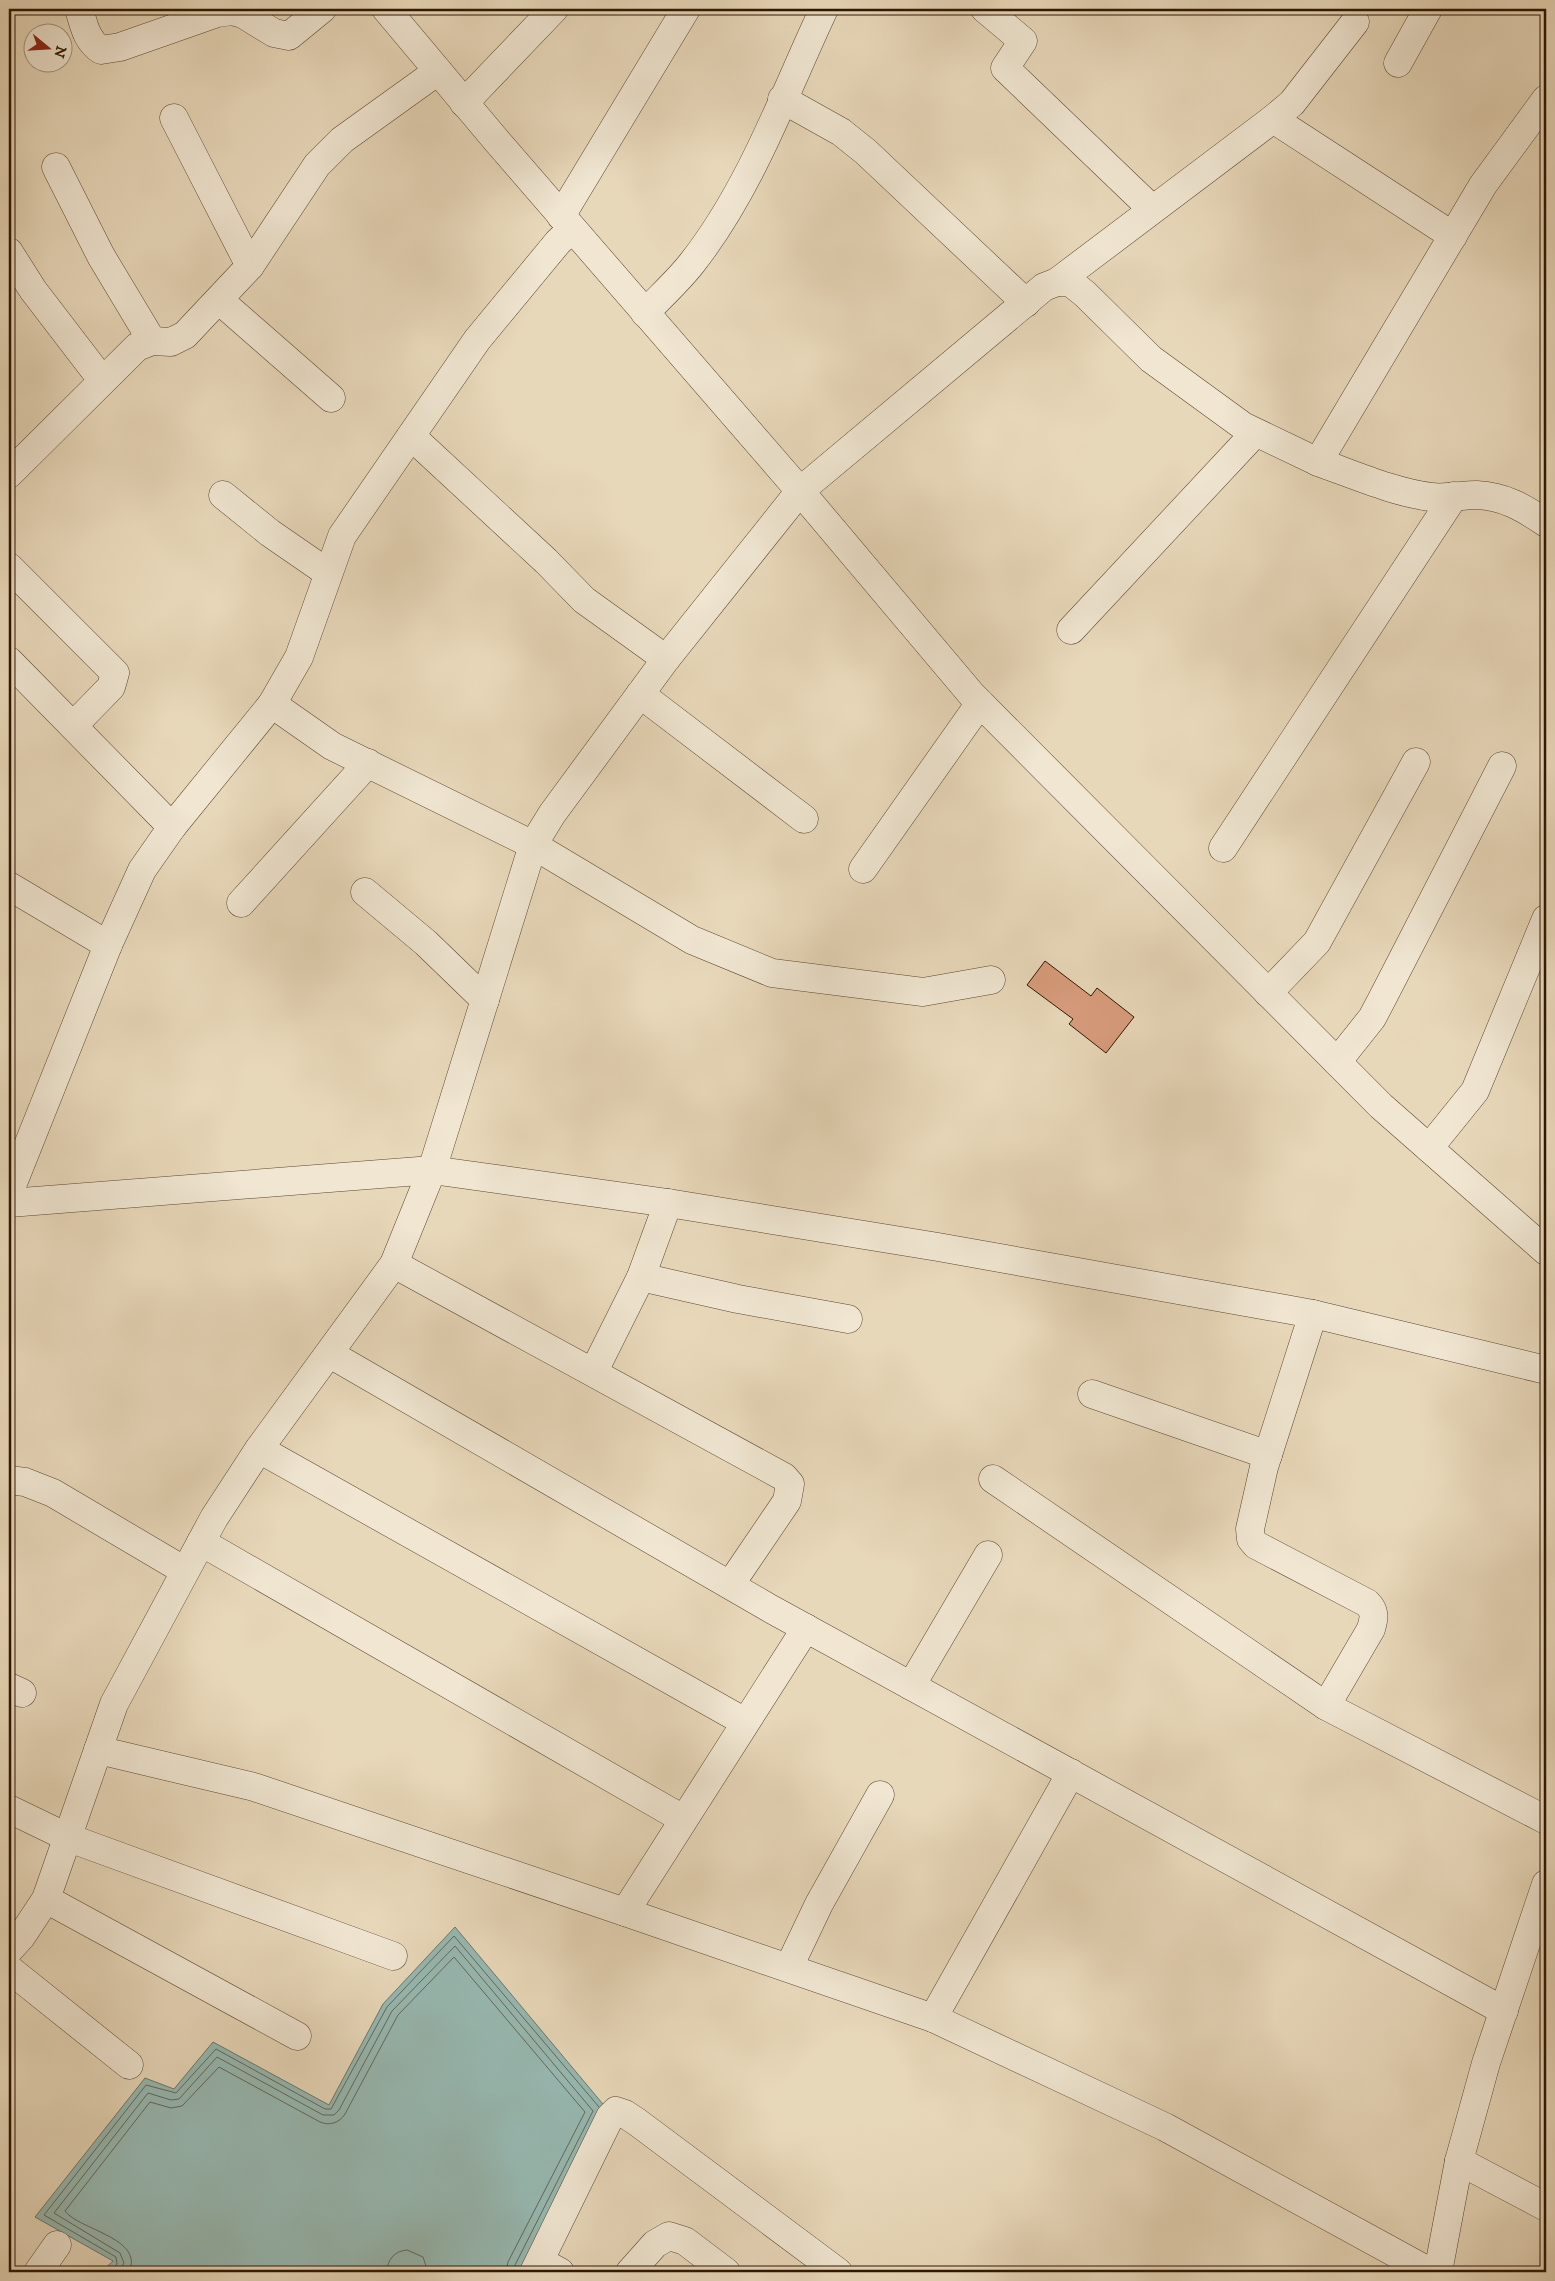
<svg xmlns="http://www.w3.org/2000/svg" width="1555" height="2281" viewBox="0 0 1555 2281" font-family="'IM FELL DW Pica',serif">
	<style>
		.water { fill: #97b9b2; stroke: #6d786c }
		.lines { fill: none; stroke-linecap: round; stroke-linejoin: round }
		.shore { stroke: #62685a; stroke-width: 1 }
		.building { fill: #d99d7d; stroke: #2d1602 }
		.minor-casing { stroke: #5c4630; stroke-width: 29 }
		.minor { stroke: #f0e6d2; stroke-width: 28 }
	</style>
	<rect width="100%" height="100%" fill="#e8d8ba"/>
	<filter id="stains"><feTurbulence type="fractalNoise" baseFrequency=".004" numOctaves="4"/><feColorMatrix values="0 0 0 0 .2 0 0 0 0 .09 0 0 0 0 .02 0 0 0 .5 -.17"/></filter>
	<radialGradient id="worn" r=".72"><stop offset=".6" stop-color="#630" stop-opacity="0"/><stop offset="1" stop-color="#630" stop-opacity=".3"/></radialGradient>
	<polygon class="water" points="455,1927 607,2109 524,2272 414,2272 406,2269 404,2272 101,2272 113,2261 35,2217 145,2078 174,2089 213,2042 329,2105 383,2004"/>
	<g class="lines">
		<g class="shore">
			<polyline points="109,2272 117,2264 116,2257 44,2215 146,2085 176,2093 216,2049 325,2109 331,2109 387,2007 454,1936 599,2107"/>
			<polyline points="119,2272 124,2263 120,2253 54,2213 148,2093 171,2100 179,2099 217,2057 323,2115 334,2115 339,2110 392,2011 455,1946 593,2111 515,2265 514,2272"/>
			<path d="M129,2272C145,2238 79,2230 65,2211L150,2102L171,2108L182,2106L219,2067L320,2122C330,2126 339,2123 345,2114L398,2015L454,1957L585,2112L508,2262L506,2272"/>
			<path d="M387,2272C387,2260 394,2251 407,2250L423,2257L428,2272"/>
		</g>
	</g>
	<polygon class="building" points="1045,961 1091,996 1097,988 1134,1017 1106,1053 1069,1024 1073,1019 1027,985"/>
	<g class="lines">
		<g class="minor-casing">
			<g id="minor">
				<path d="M79,9C84,25 86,40 101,50L120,47L217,13L232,11L243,14L274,33L289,36L322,9"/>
				<polyline points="386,9 496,140 800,491 972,695 1381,1106 1546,1251"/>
				<polyline points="985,9 1023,41 1005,68 1152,209"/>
				<polyline points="1398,63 1428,9"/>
				<polyline points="782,99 841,132 866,152 1026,303"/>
				<polyline points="464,103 554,9"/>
				<polyline points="174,118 250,266"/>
				<polyline points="1273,119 1453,236"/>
				<polyline points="56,167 101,256 152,341"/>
				<polyline points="561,216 686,9"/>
				<polyline points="9,252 33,290 102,380"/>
				<polyline points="1057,282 1273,119 1292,103 1355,22"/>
				<polyline points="219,300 331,398"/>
				<path d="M645,313C660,297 678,281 692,263C751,188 784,94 824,9"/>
				<polyline points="411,436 546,561 584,600 666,659"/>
				<path d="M1318,462C1355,475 1393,492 1431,497C1446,499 1462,495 1477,495C1504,496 1524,508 1546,523"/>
				<polyline points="9,474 137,347 152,341 171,342 185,335 250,266 317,165 342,140 438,71"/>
				<polyline points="223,495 270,533 328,573"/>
				<polyline points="9,567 115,673 111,687 73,726"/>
				<polyline points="1071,630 1255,433"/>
				<polyline points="9,661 172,827"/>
				<polyline points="640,694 804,819"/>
				<polyline points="272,704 332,746 533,845 692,940 772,973 923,992 991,980"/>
				<polyline points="1223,848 1454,496"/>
				<polyline points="863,869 980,703"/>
				<polyline points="9,886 108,945"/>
				<polyline points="365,892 426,943 485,1000"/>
				<polyline points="241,903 368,763"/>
				<polyline points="1268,993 1317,942 1416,762"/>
				<polyline points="1337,1062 1372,1018 1381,1001 1502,766"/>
				<polyline points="1429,1148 1475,1091 1546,919"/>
				<polyline points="9,1193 108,945 142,870 172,827 272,704 299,657 342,536 477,340 558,242 572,229"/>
				<polyline points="9,1203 432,1170 668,1203 938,1247 1313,1314 1546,1370"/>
				<polyline points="394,1264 784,1477 790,1484 787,1501 730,1585"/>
				<polyline points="641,1277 738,1299 848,1319"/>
				<path d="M1313,1314L1264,1467L1250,1529L1251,1539L1256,1545L1367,1603C1376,1612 1374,1618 1371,1629L1326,1706"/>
				<polyline points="330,1354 771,1609 1504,2011"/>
				<polyline points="594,1371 641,1277 668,1203"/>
				<polyline points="1092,1394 1268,1455"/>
				<polyline points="259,1449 745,1722"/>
				<polyline points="993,1479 1326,1706 1546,1820"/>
				<polyline points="9,1480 25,1482 53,1493 185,1571"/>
				<polyline points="201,1542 683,1819"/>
				<polyline points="911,1686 988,1555"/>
				<polyline points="9,1687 22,1693"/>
				<polyline points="98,1750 254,1787 625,1912 806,1628"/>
				<polyline points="9,1809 69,1838 393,1956"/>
				<polyline points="46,1899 297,2036"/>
				<polyline points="625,1912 933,2018 1165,2127 1430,2272"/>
				<polyline points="9,1950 21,1937 46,1899 114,1704 214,1518 259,1449 394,1264 432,1170 533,845 552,814 666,659 800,491 1044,287 1057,282 1070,282 1085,294 1151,359 1243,426 1318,462 1483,185 1546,99"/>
				<polyline points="789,1967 819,1904 880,1795"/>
				<polyline points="9,1969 129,2065"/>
				<polyline points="933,2018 1071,1773"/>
				<polyline points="1459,2161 1546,2207"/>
				<polyline points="540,2261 560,2272"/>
				<polyline points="38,2272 57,2245"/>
				<polyline points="534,2272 610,2117 616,2111 625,2114 637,2122 838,2272"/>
				<polyline points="630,2272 655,2244 669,2236 685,2241 726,2272"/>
				<polyline points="1438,2272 1459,2161 1486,2063 1546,1884"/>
			</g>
		</g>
		<use href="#minor" class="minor"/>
	</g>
	<rect width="1555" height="2281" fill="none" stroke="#e8d8ba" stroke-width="30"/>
	<rect x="10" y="10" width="1535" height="2261" fill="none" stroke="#2d1602" stroke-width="2.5"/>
	<rect x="15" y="15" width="1525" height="2251" fill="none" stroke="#2d1602"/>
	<g transform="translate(48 48) rotate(108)"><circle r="24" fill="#f0e6d2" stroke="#a2937f"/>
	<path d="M0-4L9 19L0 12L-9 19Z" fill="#8f2418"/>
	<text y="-8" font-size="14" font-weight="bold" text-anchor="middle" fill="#2d1602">N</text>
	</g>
	<rect width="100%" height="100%" filter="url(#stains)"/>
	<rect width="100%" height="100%" fill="url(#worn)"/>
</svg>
